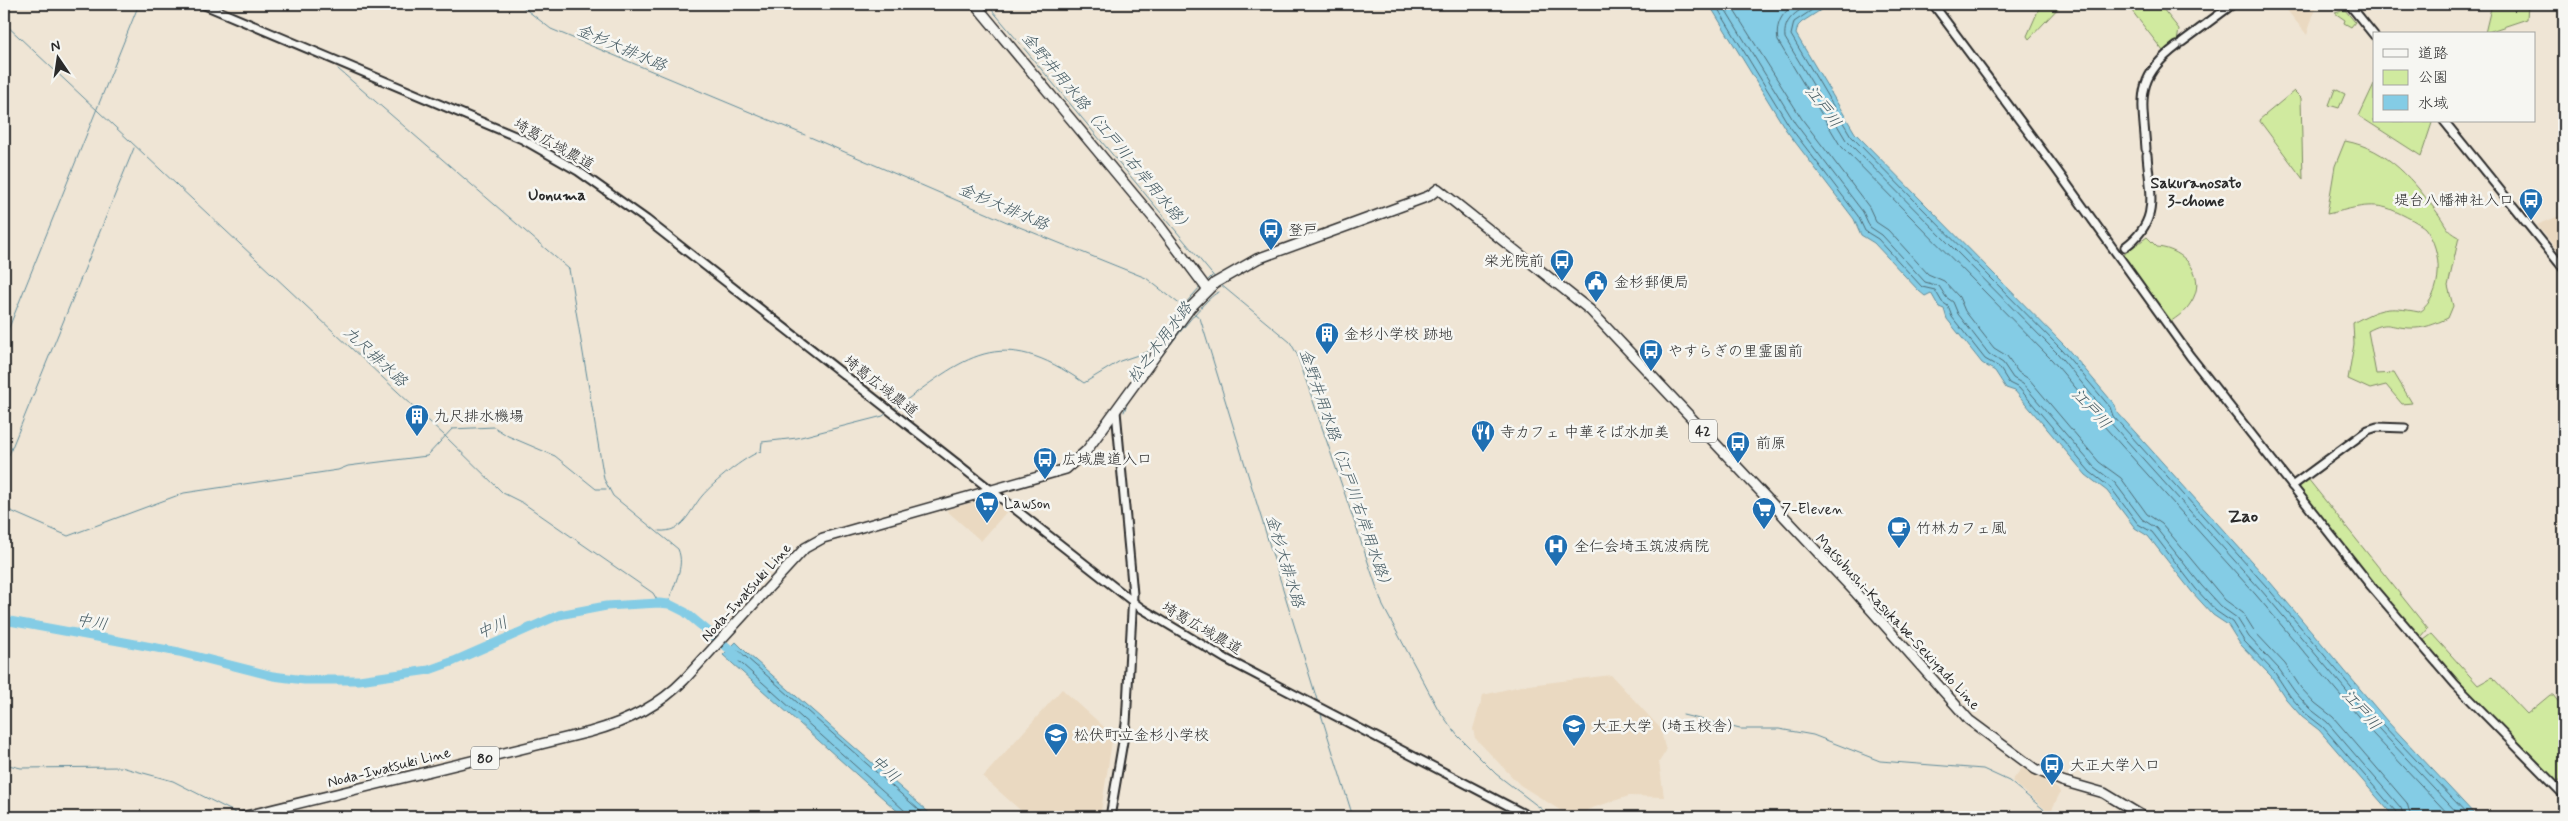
<svg xmlns="http://www.w3.org/2000/svg" width="2568" height="821" viewBox="0 0 2568 821" font-family="Mynerve,'Klee One',sans-serif">
	<style>
		.built { fill: #ead9c1 }
		.green { fill: #d0ea9f; stroke: #7e8a65 }
		.water { fill: #84cce5; stroke: #608c9b }
		.lines { fill: none; stroke-linecap: round; stroke-linejoin: round }
		.shore { stroke: #4f6b75; stroke-width: 1 }
		.stream { stroke: #608c9b; stroke-width: 1 }
		.river { stroke: #84cce5; stroke-width: 9 }
		.tertiary-casing { stroke: #2b2b2b; stroke-width: 11 }
		.primary-casing { stroke: #2b2b2b; stroke-width: 12 }
		.tertiary { stroke: #f6f6f2; stroke-width: 7 }
		.primary { stroke: #f6f6f2; stroke-width: 9 }
		.labels { text-anchor: middle; stroke-width: 5; stroke-linejoin: round; paint-order: stroke }
		.shield { fill: #f6f6f2; stroke: #686867; stroke-width: 1 }
		.shield-label { font-size: 14px; font-weight: bold; fill: #2b2b2b }
		.street-label { font-size: 15px; fill: #2b2b2b; stroke: #f6f6f2 }
		.poi-label { font-size: 15px; fill: #2b2b2b; stroke: #f6f6f2; text-anchor: start }
		.water-label { font-size: 16px; font-style: italic; fill: #465b63; stroke: #f6f6f2 }
		.neighbourhood-label { font-size: 16px; font-weight: bold; fill: #2b2b2b; stroke: #f6f6f2 }
		.quarter-label { font-size: 18px; font-weight: bold; fill: #2b2b2b; stroke: #f6f6f2 }
	</style>
	<rect width="100%" height="100%" fill="#efe5d5"/>
	<filter id="ink" filterUnits="userSpaceOnUse"><feTurbulence type="fractalNoise" baseFrequency=".02" numOctaves="2"/><feDisplacementMap in="SourceGraphic" scale="10" xChannelSelector="R" yChannelSelector="G"/><feConvolveMatrix kernelMatrix="1 2 1 2 8 2 1 2 1" color-interpolation-filters="sRGB"/></filter>
	<g filter="url(#ink)">
		<g class="built">
			<polygon points="2282,4 2322,4 2315,9 2307,35"/>
			<polygon points="2564,214 2564,258 2537,225"/>
			<polygon points="992,497 1008,510 981,541 946,510"/>
			<polygon points="1611,675 1660,728 1666,751 1659,762 1664,797 1629,796 1589,809 1583,814 1584,817 1571,817 1520,785 1475,738 1473,729 1483,695 1521,686"/>
			<polygon points="1062,689 1113,735 1100,817 1028,817 983,777"/>
			<polygon points="2024,765 2059,790 2060,793 2050,813 2012,781"/>
		</g>
		<g class="green">
			<polygon points="2041,4 2062,4 2029,39 2027,36"/>
			<polygon points="2142,4 2159,4 2179,29 2177,42 2163,51 2132,11"/>
			<polygon points="2492,4 2528,4 2527,19 2485,33"/>
			<polygon points="2345,10 2355,22 2351,27 2344,23 2345,20 2335,13"/>
			<polygon points="2374,84 2374,121 2431,121 2432,123 2421,156 2359,116"/>
			<polygon points="2335,89 2345,94 2339,108 2329,105"/>
			<polygon points="2294,91 2301,98 2303,179 2259,120"/>
			<path d="M2345,141C2389,149 2414,181 2439,215C2447,226 2446,230 2459,237L2448,286L2453,306L2448,318C2435,324 2424,329 2409,328C2388,327 2389,320 2368,331L2376,374L2394,373L2412,403L2402,404L2386,385L2370,389L2348,379L2354,344L2353,323C2380,308 2388,306 2419,312C2444,295 2443,250 2425,228C2420,223 2394,210 2387,208C2366,202 2348,210 2327,214L2335,166Z"/>
			<path d="M2147,237L2157,247C2185,249 2209,277 2190,304C2185,312 2177,317 2170,322L2124,258L2125,253Z"/>
			<polygon points="2308,479 2428,629 2421,637 2418,637 2299,489 2300,486"/>
			<polygon points="2432,634 2478,685 2492,677 2527,714 2550,695 2553,695 2564,709 2564,778 2556,782 2511,738 2424,643 2424,640"/>
		</g>
		<g class="water">
			<polygon points="1709,4 1830,4 1802,22 1798,26 1796,34 1855,133 2066,347 2115,405 2117,412 2270,582 2387,721 2477,817 2394,817 2319,730 2302,717 2286,699 2271,676 2240,644 2228,625 2213,615 2192,592 2148,536 2135,528 2107,491 2086,475 2015,391 2006,388 1995,371 1982,363 1947,319 1944,309 1939,307 1931,293 1925,296 1919,291 1874,243 1861,235 1854,219 1786,130"/>
			<polygon points="736,642 748,654 934,817 904,817 723,655"/>
		</g>
		<g class="lines">
			<g class="shore">
				<polyline points="1715,4 1790,127 1858,216 1865,231 1878,239 1922,287 1935,290 1942,302 1948,306 1952,317 1985,359 1999,367 2009,383 2019,388 2090,472 2111,488 2138,524 2152,532 2196,589 2216,611 2232,622 2244,641 2275,673 2290,696 2305,713 2323,727 2396,812 2397,817"/>
				<polyline points="1722,4 1795,123 1863,212 1870,227 1882,235 1925,282 1939,286 1946,297 1953,302 1958,314 1989,354 2003,363 2013,378 2023,384 2094,467 2115,483 2142,519 2156,528 2201,585 2220,606 2237,618 2249,637 2279,669 2295,692 2309,708 2327,722 2401,808 2404,817"/>
				<polyline points="1730,4 1802,119 1869,207 1876,222 1888,230 1928,274 1944,281 1959,297 1965,311 1994,348 2007,356 2018,372 2029,379 2099,462 2121,478 2147,514 2162,524 2225,600 2243,613 2255,632 2285,664 2301,688 2315,703 2333,717 2407,803 2411,817"/>
				<path d="M1796,4C1782,12 1775,24 1778,41L1840,145L2052,360L2097,413L2103,425L2256,595L2373,734L2451,817"/>
				<path d="M1809,4C1796,13 1783,19 1785,38L1846,140L2058,354L2104,410L2108,420L2261,590L2379,729L2461,817"/>
				<polyline points="1821,4 1794,22 1791,35 1851,136 2062,350 2110,407 2113,416 2266,586 2383,725 2470,817"/>
				<polyline points="907,817 906,812 891,798 733,656 733,653 738,650 927,817"/>
			</g>
			<g class="stream">
				<polyline points="519,4 551,29 805,135"/>
				<polyline points="987,4 1216,279"/>
				<polyline points="4,23 445,436 503,493 523,503 653,593 659,603"/>
				<path d="M338,69L569,269L604,479L613,496L678,549C686,568 672,585 669,604"/>
				<polyline points="810,137 1007,222 1146,278 1182,306"/>
				<polyline points="1206,282 1212,276"/>
				<polyline points="1220,284 1290,342 1297,354 1383,606 1438,709 1457,735 1496,774 1552,817"/>
				<polyline points="1195,314 1200,318 1318,703"/>
				<polyline points="4,340 139,4"/>
				<path d="M894,409C966,357 999,323 1084,383L1120,361L1150,351L1183,306L1201,286"/>
				<path d="M1124,412L1128,401C1143,382 1203,296 1219,292"/>
				<polyline points="4,467 134,148"/>
				<polyline points="4,508 68,536 184,493 338,470 348,466 427,456 452,429 494,427 508,436 555,456 596,489 606,489"/>
				<path d="M659,531C684,533 689,511 702,496C714,482 743,458 761,451L762,442L797,438L883,416L888,412"/>
				<polyline points="1320,711 1353,817"/>
				<polyline points="1683,715 1740,729 1779,729 1813,735 1880,761 1983,769 2009,781 2053,817"/>
				<polyline points="4,764 21,768 121,767 173,781 236,813"/>
			</g>
			<polyline class="river" points="4,620 179,652 273,676 304,680 359,680 429,670 454,661 559,615 606,606 659,603 669,604 685,612 739,657"/>
			<g class="tertiary-casing">
				<g id="tertiary">
					<polyline points="202,4 522,139 578,171 647,220 1141,608 1226,659 1530,817"/>
					<polyline points="1933,4 2056,169 2190,356 2371,586 2455,684 2564,795"/>
					<polyline points="2349,4 2374,35"/>
					<polyline points="2182,42 2233,4"/>
					<polyline points="2444,121 2564,269"/>
					<path d="M2146,149C2143,101 2133,79 2177,46"/>
					<path d="M2125,247C2161,220 2150,195 2147,155"/>
					<polyline points="2292,486 2368,430 2377,427 2405,428"/>
					<polyline points="1110,817 1126,724 1133,594 1116,411"/>
				</g>
			</g>
			<g class="primary-casing">
				<g id="primary">
					<polyline points="975,4 1160,226 1207,289"/>
					<path d="M242,817L590,732C626,722 658,707 684,680L805,548L823,538L1066,469L1087,450L1190,308L1215,283L1257,259L1429,196L1438,189L1590,310L1856,593L1969,720L2035,769L2062,781L2104,793L2144,817"/>
				</g>
			</g>
			<use href="#tertiary" class="tertiary"/>
			<use href="#primary" class="primary"/>
		</g>
	</g>
	<defs>
		<g id="bus-pin" transform="scale(1.25)"><path d="M0 17L-7.5 6A9.5 9.5 0 1 1 7.5 6Z" fill="#1f6fb2" stroke="#f6f6f2"/><path d="M-5-6H5V4H4V6H2V4H-2V6H-4V4H-5ZM-3.5-4V0h7V-4ZM-3.5 1.2v1.5H-2V1.2ZM2 1.2v1.5H3.5V1.2Z" fill="#fff"/></g>
		<g id="civic-pin" transform="scale(1.25)"><path d="M0 17L-7.5 6A9.5 9.5 0 1 1 7.5 6Z" fill="#1f6fb2" stroke="#f6f6f2"/><path d="M-.6-6.5H3V-4.5H.6V-3L4-1V1h2V6H-6V1h2V-1L-.6-3ZM-1.2 2.5V6h2.4V2.5Z" fill="#fff"/></g>
		<g id="building-pin" transform="scale(1.25)"><path d="M0 17L-7.5 6A9.5 9.5 0 1 1 7.5 6Z" fill="#1f6fb2" stroke="#f6f6f2"/><path d="M-4-6H4V6H1V3H-1V6H-4ZM-2.5-4.3h1.7v1.8h-1.7ZM.8-4.3h1.7v1.8H.8ZM-2.5-1h1.7V.8h-1.7ZM.8-1h1.7V.8H.8Z" fill="#fff"/></g>
		<g id="restaurant-pin" transform="scale(1.25)"><path d="M0 17L-7.5 6A9.5 9.5 0 1 1 7.5 6Z" fill="#1f6fb2" stroke="#f6f6f2"/><path d="M-5-6h1v4h1v-4h1v4h1v-4h1v5L-1.5 .5V6h-2V.5L-5-1ZM5-6V6H3V1.5H1.5Q1.5-4 5-6Z" fill="#fff"/></g>
		<g id="supermarket-pin" transform="scale(1.25)"><path d="M0 17L-7.5 6A9.5 9.5 0 1 1 7.5 6Z" fill="#1f6fb2" stroke="#f6f6f2"/><path d="M-6-5.5h2.5l.6 2H6L4.5 2H-2.5L-4.4-4H-6ZM-1.5 3.2a1.3 1.3 0 1 0 .1 0ZM3 3.2a1.3 1.3 0 1 0 .1 0Z" fill="#fff"/></g>
		<g id="cafe-pin" transform="scale(1.25)"><path d="M0 17L-7.5 6A9.5 9.5 0 1 1 7.5 6Z" fill="#1f6fb2" stroke="#f6f6f2"/><path d="M-5.5-4.5H6V0H3Q3 3.5 0 3.5H-2.5Q-5.5 3.5-5.5 0ZM3-3.2v2h1.7v-2ZM-6 4.5H4V6H-6Z" fill="#fff"/></g>
		<g id="hospital-pin" transform="scale(1.25)"><path d="M0 17L-7.5 6A9.5 9.5 0 1 1 7.5 6Z" fill="#1f6fb2" stroke="#f6f6f2"/><path d="M-5-5h3v3.5h4V-5h3V5h-3V1.5h-4V5h-3Z" fill="#fff"/></g>
		<g id="university-pin" transform="scale(1.25)"><path d="M0 17L-7.5 6A9.5 9.5 0 1 1 7.5 6Z" fill="#1f6fb2" stroke="#f6f6f2"/><path d="M0-5L7-2L0 1L-7-2ZM-4 1L0 2.5L4 1V4Q0 6-4 4Z" fill="#fff"/></g>
		<g id="school-pin" transform="scale(1.25)"><path d="M0 17L-7.5 6A9.5 9.5 0 1 1 7.5 6Z" fill="#1f6fb2" stroke="#f6f6f2"/><path d="M0-5L7-2L0 1L-7-2ZM-4 1L0 2.5L4 1V4Q0 6-4 4Z" fill="#fff"/></g>
	</defs>
	<g fill-rule="evenodd">
		<use href="#bus-pin" x="2531" y="200"/>
		<use href="#bus-pin" x="1271" y="230"/>
		<use href="#bus-pin" x="1562" y="261"/>
		<use href="#civic-pin" x="1596" y="282"/>
		<use href="#building-pin" x="1327" y="334"/>
		<use href="#bus-pin" x="1651" y="351"/>
		<use href="#building-pin" x="417" y="416"/>
		<use href="#restaurant-pin" x="1483" y="432"/>
		<use href="#bus-pin" x="1738" y="443"/>
		<use href="#bus-pin" x="1045" y="459"/>
		<use href="#supermarket-pin" x="987" y="503"/>
		<use href="#supermarket-pin" x="1764" y="509"/>
		<use href="#cafe-pin" x="1899" y="528"/>
		<use href="#hospital-pin" x="1556" y="546"/>
		<use href="#university-pin" x="1574" y="726"/>
		<use href="#school-pin" x="1056" y="735"/>
		<use href="#bus-pin" x="2052" y="765"/>
	</g>
	<g class="labels">
		<g class="shield">
			<rect x="1689" y="419.5" width="28" height="23" rx="4"/>
			<rect x="471" y="746.5" width="28" height="23" rx="4"/>
		</g>
		<g class="shield-label">
			<text x="1703" y="436">42</text>
			<text x="485" y="763">80</text>
		</g>
		<g class="street-label">
			<text transform="translate(554 144) rotate(29)" y="5">埼葛広域農道</text>
			<text transform="translate(881 386) rotate(38)" y="5">埼葛広域農道</text>
			<text transform="translate(746 592) rotate(-48)" y="5">Noda-Iwatsuki Line</text>
			<text transform="translate(1898 622) rotate(47)" y="5">Matsubushi-Kasukabe-Sekiyado Line</text>
			<text transform="translate(1202 628) rotate(30)" y="5">埼葛広域農道</text>
			<text transform="translate(389 767) rotate(-14)" y="5">Noda-Iwatsuki Line</text>
		</g>
		<g class="poi-label">
			<text x="2514" y="205" text-anchor="end">堤台八幡神社入口</text>
			<text x="1288" y="235">登戸</text>
			<text x="1544" y="266" text-anchor="end">栄光院前</text>
			<text x="1614" y="287">金杉郵便局</text>
			<text x="1344" y="339">金杉小学校 跡地</text>
			<text x="1668" y="356">やすらぎの里霊園前</text>
			<text x="434" y="421">九尺排水機場</text>
			<text x="1500" y="437">寺カフェ 中華そば水加美</text>
			<text x="1756" y="448">前原</text>
			<text x="1062" y="464">広域農道入口</text>
			<text x="1004" y="508">Lawson</text>
			<text x="1782" y="514">7-Eleven</text>
			<text x="1916" y="533">竹林カフェ風</text>
			<text x="1574" y="551">全仁会埼玉筑波病院</text>
			<text x="1592" y="731">大正大学（埼玉校舎）</text>
			<text x="1074" y="740">松伏町立金杉小学校</text>
			<text x="2070" y="770">大正大学入口</text>
		</g>
		<g class="water-label">
			<text transform="translate(622 47) rotate(23)" y="6">金杉大排水路</text>
			<text transform="translate(1824 106) rotate(53)" y="6">江戸川</text>
			<text transform="translate(1108 132) rotate(50)" y="6">金野井用水路（江戸川右岸用水路）</text>
			<text transform="translate(1004 206) rotate(23)" y="6">金杉大排水路</text>
			<text transform="translate(1159 342) rotate(-53)" y="6">松之木用水路</text>
			<text transform="translate(376 356) rotate(43)" y="6">九尺排水路</text>
			<text transform="translate(2092 408) rotate(47)" y="6">江戸川</text>
			<text transform="translate(1347 470) rotate(71)" y="6">金野井用水路（江戸川右岸用水路）</text>
			<text transform="translate(1286 561) rotate(73)" y="6">金杉大排水路</text>
			<text transform="translate(92 621) rotate(10)" y="6">中川</text>
			<text transform="translate(492 627) rotate(-23)" y="6">中川</text>
			<text transform="translate(2362 709) rotate(48)" y="6">江戸川</text>
			<text transform="translate(886 768) rotate(42)" y="6">中川</text>
		</g>
		<g class="neighbourhood-label">
			<text x="2196" y="188">Sakuranosato<tspan x="2196" dy="18">3-chome</tspan></text>
			<text x="557" y="200">Uonuma</text>
		</g>
		<g class="quarter-label">
			<text x="2243" y="522">Zao</text>
		</g>
	</g>
	<rect width="2568" height="821" fill="none" stroke="#f6f6f2" stroke-width="20"/>
	<rect x="10" y="10" width="2548" height="801" fill="none" stroke="#2b2b2b" stroke-width="2" filter="url(#ink)"/>
	<rect x="2373" y="32" width="162" height="90" fill="#f6f6f2" stroke="#a5a5a2"/>
	<rect x="2383" y="49" width="25" height="8" fill="#f6f6f2" stroke="#a5a5a2"/>
	<text x="2418" y="58" font-size="15" fill="#2b2b2b">道路</text>
	<rect x="2383" y="70" width="25" height="15" fill="#d0ea9f" stroke="#a5a5a2"/>
	<text x="2418" y="82" font-size="15" fill="#2b2b2b">公園</text>
	<rect x="2383" y="95" width="25" height="15" fill="#84cce5" stroke="#a5a5a2"/>
	<text x="2418" y="108" font-size="15" fill="#2b2b2b">水域</text>
	<g transform="translate(58 58) rotate(347)" stroke="#f6f6f2" stroke-width="4" paint-order="stroke">
	<path d="M0-4L9 19L0 12L-9 19Z" fill="#2b2b2b"/>
	<text y="-8" font-size="14" font-weight="bold" text-anchor="middle" fill="#2b2b2b">N</text>
	</g>
</svg>
